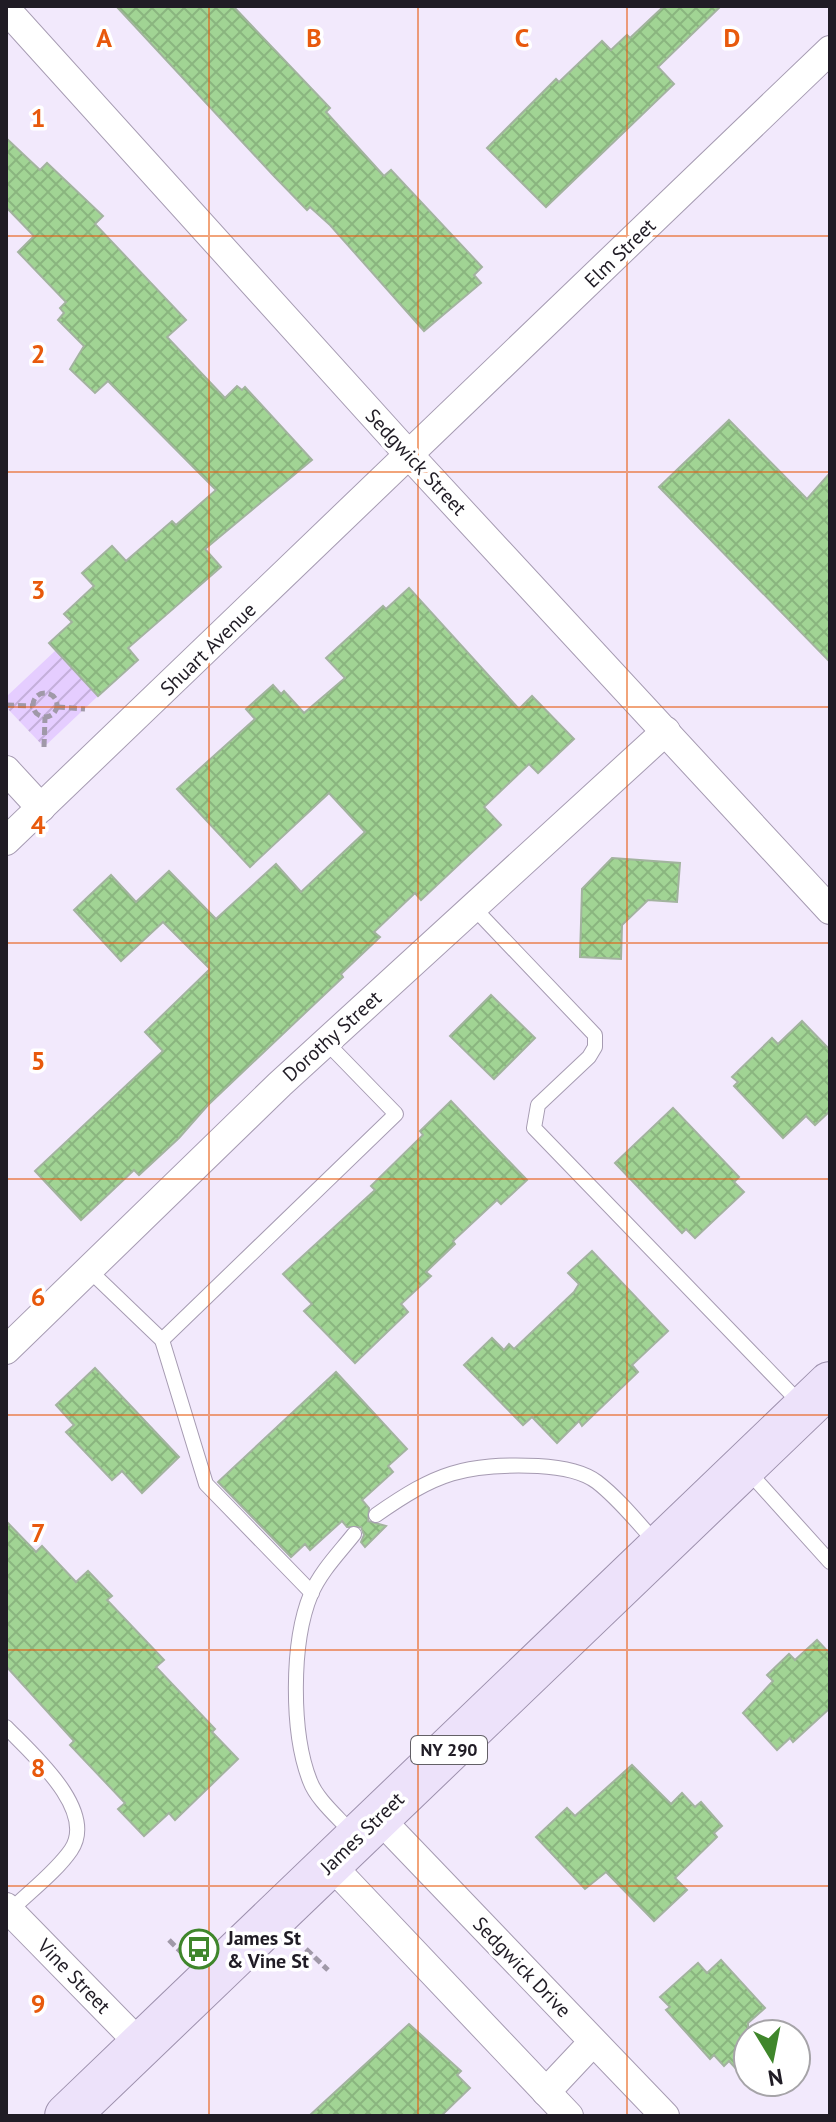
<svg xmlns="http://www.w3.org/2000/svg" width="836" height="2122" viewBox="0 0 836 2122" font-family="'PT Sans',sans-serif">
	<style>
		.garden { fill: url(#garden-furrows) }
		.building { fill: url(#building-cross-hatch); stroke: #a2b39e; stroke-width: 2 }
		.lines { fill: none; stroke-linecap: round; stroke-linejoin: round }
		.lane-casing { stroke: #a69bb2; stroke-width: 16 }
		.street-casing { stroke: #a69bb2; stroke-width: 30 }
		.primary-casing { stroke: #9d90ad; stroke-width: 46 }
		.path { stroke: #a099a8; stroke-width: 5; stroke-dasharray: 8 4; stroke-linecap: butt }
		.lane { stroke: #fff; stroke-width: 14 }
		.street { stroke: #fff; stroke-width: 28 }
		.primary { stroke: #ede2fa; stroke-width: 44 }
		.grid { fill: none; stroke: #e8590c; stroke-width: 2; stroke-opacity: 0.55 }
		.labels { text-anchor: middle; stroke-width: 7; stroke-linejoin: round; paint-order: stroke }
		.shield { fill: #fff; stroke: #636066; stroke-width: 2 }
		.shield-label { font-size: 18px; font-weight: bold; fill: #201c25 }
		.street-label { font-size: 20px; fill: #201c25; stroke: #fff }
		.poi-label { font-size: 20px; font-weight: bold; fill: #201c25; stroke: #fff; text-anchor: start }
		.grid-label { font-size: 26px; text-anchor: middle; font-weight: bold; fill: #e8590c; stroke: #fff; stroke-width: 7; stroke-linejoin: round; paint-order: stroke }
	</style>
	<defs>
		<pattern id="garden-furrows" width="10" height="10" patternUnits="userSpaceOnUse" patternTransform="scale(2)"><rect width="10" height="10" fill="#e5cdff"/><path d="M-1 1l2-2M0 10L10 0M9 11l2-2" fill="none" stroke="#c4afda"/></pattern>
		<pattern id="building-cross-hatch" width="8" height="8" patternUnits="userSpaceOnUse" patternTransform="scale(2)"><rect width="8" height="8" fill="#a1d494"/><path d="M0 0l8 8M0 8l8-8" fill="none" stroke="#8ab57f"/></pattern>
	</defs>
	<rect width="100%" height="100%" fill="#f2e9fc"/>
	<polygon class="garden" points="56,650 98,696 44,747 6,707 6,697"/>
	<g class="building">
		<polygon points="116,6 233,6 330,108 326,112 384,176 391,170 482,267 474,275 481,283 424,331 330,225 310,207 307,210 273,175"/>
		<polygon points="664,6 721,6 658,67 674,84 546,207 487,148 556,79 559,82 602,41 611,50 627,35 630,38"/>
		<polygon points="6,138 40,170 47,163 103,216 95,224 186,320 167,337 225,398 237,386 242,390 245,387 312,460 205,549 221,567 128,648 138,660 98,696 49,643 72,622 64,614 94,586 82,573 112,546 126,561 172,521 176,525 216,490 108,381 95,393 70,369 84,346 58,320 64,313 60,308 66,302 18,252 34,236 6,207"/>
		<polygon points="729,420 807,499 830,473 830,662 659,487"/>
		<polygon points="409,588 519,709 532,696 574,739 538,773 529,764 484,807 501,825 421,900 415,893 374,932 380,937 341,974 343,977 208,1105 179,1138 139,1175 134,1170 81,1220 35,1171 163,1051 145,1032 210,969 163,922 121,961 74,910 111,875 136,902 169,871 216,919 276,864 301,892 365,832 329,793 250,867 177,789 255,719 246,709 273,685 281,694 284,691 304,713 345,678 326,658 383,606 386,609"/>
		<polygon points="612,858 680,863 677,902 648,900 622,925 621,959 580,957 582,889"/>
		<polygon points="491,995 535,1038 494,1079 450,1036"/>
		<polygon points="802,1021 830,1050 830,1111 815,1125 806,1116 783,1138 734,1086 738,1082 732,1077 772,1038 778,1044"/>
		<polygon points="451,1101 527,1180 501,1204 497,1200 453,1241 455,1244 426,1272 431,1276 401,1304 408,1312 355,1363 304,1311 312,1304 283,1274 375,1190 371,1186 423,1135 420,1131"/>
		<polygon points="673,1108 739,1177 734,1182 744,1192 695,1238 686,1229 682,1233 615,1163"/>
		<polygon points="592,1251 668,1331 632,1365 638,1372 582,1426 579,1421 557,1443 532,1417 523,1425 464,1365 492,1338 504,1350 509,1344 514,1349 574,1292 579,1284 568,1273"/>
		<polygon points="95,1368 179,1457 142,1493 122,1471 112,1480 66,1432 74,1425 56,1405"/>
		<polygon points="336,1372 407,1449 388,1466 393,1472 362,1500 369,1508 368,1521 386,1526 365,1547 361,1542 364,1535 361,1527 347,1527 342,1521 310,1550 305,1544 291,1557 218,1482"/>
		<polygon points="6,1521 36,1552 42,1546 76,1582 88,1571 112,1596 107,1600 164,1660 156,1667 215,1729 212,1732 238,1759 175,1820 169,1813 144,1836 118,1809 125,1803 70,1745 74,1741 6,1666"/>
		<polygon points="817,1640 830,1654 830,1708 793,1742 790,1738 777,1750 743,1713 773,1681 767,1675 789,1654 795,1660"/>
		<polygon points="632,1765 671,1804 682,1793 695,1807 701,1802 722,1826 714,1833 717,1837 675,1878 687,1890 654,1921 606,1872 585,1889 536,1837 567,1808 575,1816"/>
		<polygon points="721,1960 765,2008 748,2023 748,2082 729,2061 724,2066 714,2055 710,2059 666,2010 670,2007 660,1997 698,1963 707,1973"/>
		<polygon points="409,2024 461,2071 457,2075 470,2088 441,2116 309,2116"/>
	</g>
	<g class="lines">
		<g class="lane-casing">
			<g id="lane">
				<polyline points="473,907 595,1035 595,1047 589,1057 538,1105 534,1128 802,1405"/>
				<polyline points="89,1270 162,1340 206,1484 312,1593"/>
				<polyline points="162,1340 396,1114 326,1042"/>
				<polyline points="747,1470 830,1562"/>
				<path d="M376,1515C436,1473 464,1463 538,1466C557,1467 581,1470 597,1482C619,1499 638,1523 657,1544"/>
				<path d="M6,1727C30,1752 98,1810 71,1850C56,1872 29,1892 10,1911"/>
				<path d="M352,1833C339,1818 317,1800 310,1781C291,1733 291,1642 311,1594C321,1571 339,1553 354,1534"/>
			</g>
		</g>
		<g class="street-casing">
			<g id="street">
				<polyline points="6,9 410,456 830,910"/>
				<polyline points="6,770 41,808"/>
				<polyline points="6,841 830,50"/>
				<polyline points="6,1350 280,1084 666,731"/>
				<polyline points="379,1818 665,2116"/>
				<polyline points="330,1864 569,2116"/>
				<polyline points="6,1907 141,2045"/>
				<polyline points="546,2092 593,2042"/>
			</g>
		</g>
		<g class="primary-casing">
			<polyline id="primary" points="67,2116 830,1384"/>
		</g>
		<g class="path">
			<circle cx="45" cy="705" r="12"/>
			<polyline points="6,705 32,706"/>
			<polyline points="57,707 85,709"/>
			<polyline points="44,747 45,717"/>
			<polyline points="169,1940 182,1953"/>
			<polyline points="306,1949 328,1970"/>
		</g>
		<use href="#lane" class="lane"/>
		<use href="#street" class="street"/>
		<use href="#primary" class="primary"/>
	</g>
	<path class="grid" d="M209,6V2116M418,6V2116M627,6V2116M6,236H830M6,472H830M6,707H830M6,943H830M6,1179H830M6,1415H830M6,1650H830M6,1886H830"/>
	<defs>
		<g id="bus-ring" transform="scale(2)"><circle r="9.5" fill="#fff" stroke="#3f862b" stroke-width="1.5"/><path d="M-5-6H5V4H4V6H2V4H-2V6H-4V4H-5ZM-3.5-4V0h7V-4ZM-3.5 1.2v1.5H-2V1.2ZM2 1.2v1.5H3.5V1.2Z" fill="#3f862b"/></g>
	</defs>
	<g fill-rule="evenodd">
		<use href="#bus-ring" x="199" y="1949"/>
	</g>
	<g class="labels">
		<rect class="shield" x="411" y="1736" width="76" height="28" rx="6"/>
		<g class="shield-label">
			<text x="449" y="1756">NY 290</text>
		</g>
		<g class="street-label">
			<text transform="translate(620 253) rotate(-44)" y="7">Elm Street</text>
			<text transform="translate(416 462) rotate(47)" y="7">Sedgwick Street</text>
			<text transform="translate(208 649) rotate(-44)" y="7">Shuart Avenue</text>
			<text transform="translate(332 1036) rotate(-42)" y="7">Dorothy Street</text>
			<text transform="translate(362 1833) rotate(-44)" y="7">James Street</text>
			<text transform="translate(522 1967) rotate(46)" y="7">Sedgwick Drive</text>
			<text transform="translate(74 1976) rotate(46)" y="7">Vine Street</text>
		</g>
		<g class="poi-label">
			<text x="227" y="1945">James St<tspan x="227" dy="23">&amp; Vine St</tspan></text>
		</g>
	</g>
	<g class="grid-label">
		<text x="104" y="47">A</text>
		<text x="314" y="47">B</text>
		<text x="522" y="47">C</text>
		<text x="732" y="47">D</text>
		<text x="38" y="127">1</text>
		<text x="38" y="363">2</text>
		<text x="38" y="599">3</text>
		<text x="38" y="834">4</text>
		<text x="38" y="1070">5</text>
		<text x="38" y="1306">6</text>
		<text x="38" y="1542">7</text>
		<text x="38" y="1777">8</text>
		<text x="38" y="2013">9</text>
	</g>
	<rect width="836" height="2122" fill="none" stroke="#201c25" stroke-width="16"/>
	<g transform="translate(772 2058) rotate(170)"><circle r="38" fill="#ffffff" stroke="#a6a4a8" stroke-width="2"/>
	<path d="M0-6L14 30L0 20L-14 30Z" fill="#3f862b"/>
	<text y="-12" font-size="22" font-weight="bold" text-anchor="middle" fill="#201c25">N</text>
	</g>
</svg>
